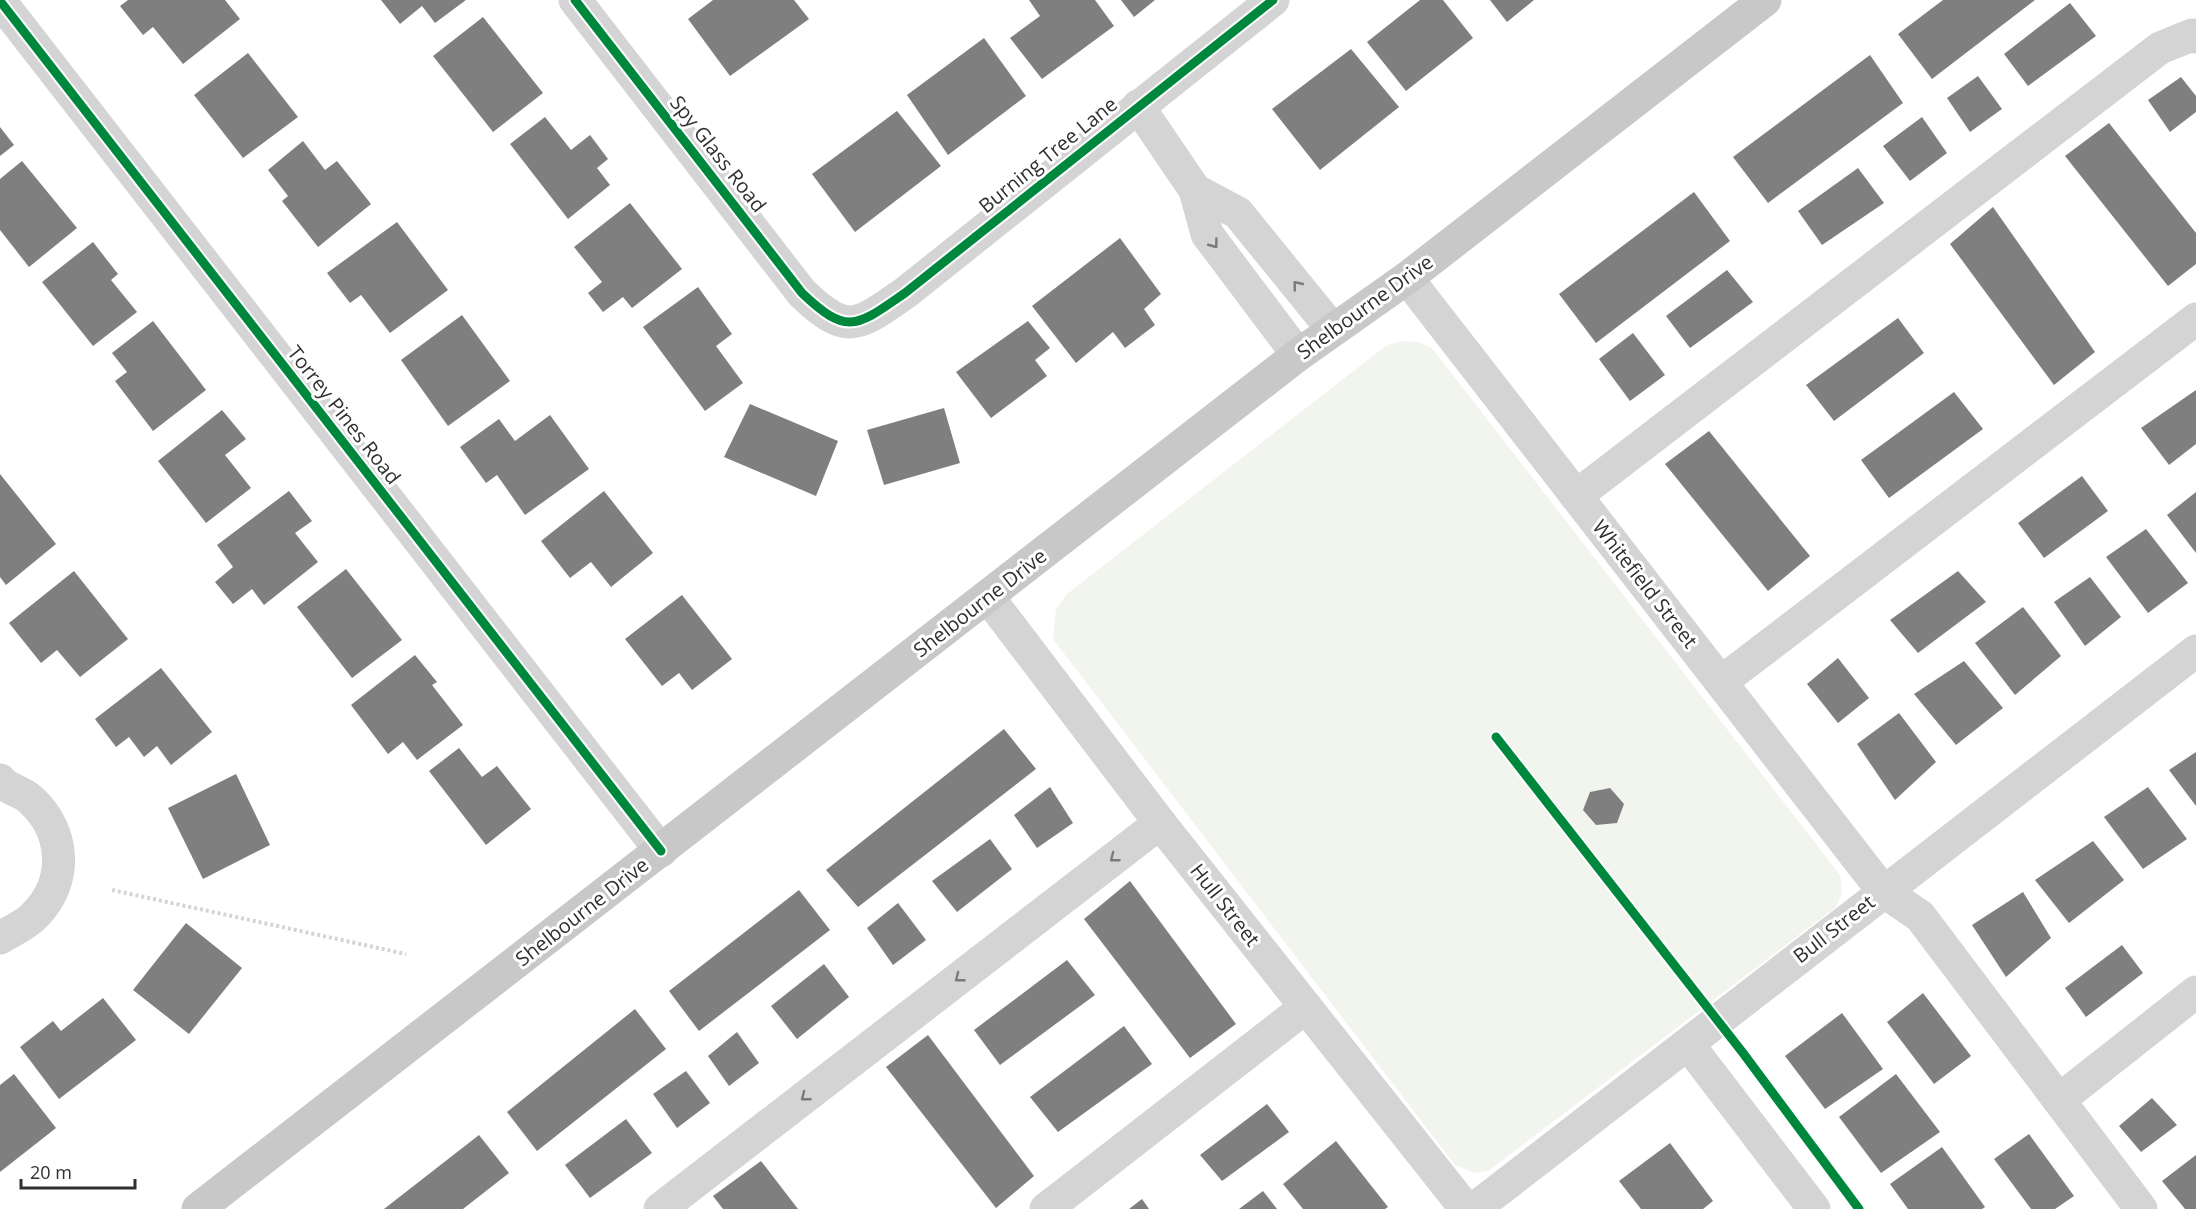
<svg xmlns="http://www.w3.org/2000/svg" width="2196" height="1209" viewBox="0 0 2196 1209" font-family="'Open Sans',sans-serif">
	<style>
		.green { fill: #f1f5ed }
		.building { fill: #7f7f7f }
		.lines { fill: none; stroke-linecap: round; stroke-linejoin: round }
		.path { stroke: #d4d4d4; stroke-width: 4; stroke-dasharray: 3 3; stroke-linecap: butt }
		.minor { stroke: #d4d4d4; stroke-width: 33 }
		.major { stroke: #c8c8c8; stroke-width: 33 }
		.cycleway-casing { stroke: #fff; stroke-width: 13 }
		.cycleway { stroke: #00873e; stroke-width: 9 }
		.oneway { stroke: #7a7a7a }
		.labels { text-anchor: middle; stroke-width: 6; stroke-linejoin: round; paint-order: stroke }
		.street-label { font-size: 20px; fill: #303030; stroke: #fff }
	</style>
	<rect width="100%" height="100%" fill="#fff"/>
	<polygon class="green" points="1402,341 1418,342 1432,348 1840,875 1842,893 1836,907 1488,1171 1475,1173 1455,1165 1053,639 1056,609 1067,594 1387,345"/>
	<g class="building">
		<polygon points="128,0 225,0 240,19 183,64 153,27 143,35 120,6"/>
		<polygon points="381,0 466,0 435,23 422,6 400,24"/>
		<polygon points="713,0 794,0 809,19 730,76 688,19"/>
		<polygon points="1029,0 1095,0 1114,26 1042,79 1010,38 1040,16"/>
		<polygon points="1121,0 1155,0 1134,17"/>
		<polygon points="1420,0 1443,0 1473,38 1406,91 1367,42"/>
		<polygon points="1490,0 1534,0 1507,22"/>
		<polygon points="1943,0 2035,0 1932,79 1898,34"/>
		<polygon points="2070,3 2096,36 2028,86 2004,54"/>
		<polygon points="483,17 543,93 493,132 433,56"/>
		<polygon points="984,38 1026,96 948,155 907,95"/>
		<polygon points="1351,49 1399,107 1320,170 1272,109"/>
		<polygon points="248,53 298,117 243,158 194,95"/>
		<polygon points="1870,55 1903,103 1768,203 1733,157"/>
		<polygon points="1978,76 2002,109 1970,132 1947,98"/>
		<polygon points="2181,77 2196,96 2196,112 2170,132 2148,100"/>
		<polygon points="897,111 941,166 855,232 812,174"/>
		<polygon points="545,117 571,150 590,135 608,159 597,168 610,185 568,219 510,144"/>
		<polygon points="1922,117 1947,153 1910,181 1883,146"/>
		<polygon points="2109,123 2196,233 2196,264 2168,286 2065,156"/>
		<polygon points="0,127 14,145 0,156"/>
		<polygon points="303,141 325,170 337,161 371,204 318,247 282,201 288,196 268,170"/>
		<polygon points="22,161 77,228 29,267 0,230 0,179"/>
		<polygon points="1858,168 1884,203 1822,245 1798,211"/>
		<polygon points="1694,192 1730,241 1596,343 1559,294"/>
		<polygon points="630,203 682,269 632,308 623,297 603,312 588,293 602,282 574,247"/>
		<polygon points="1993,207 2095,352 2054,385 1950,244"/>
		<polygon points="397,222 448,290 390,333 361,295 350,303 327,273"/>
		<polygon points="1120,238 1161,294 1144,309 1155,325 1125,348 1113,332 1076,363 1032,306"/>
		<polygon points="93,242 118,274 111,280 137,312 93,346 42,282"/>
		<polygon points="1727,270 1753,302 1690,348 1666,316"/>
		<polygon points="698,287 732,334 716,346 743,383 705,411 643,327"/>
		<polygon points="462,315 510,381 448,426 401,360"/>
		<polygon points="1898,318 1924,353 1834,421 1806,385"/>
		<polygon points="153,321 206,390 153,431 115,381 127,372 112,353"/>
		<polygon points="1028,321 1050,348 1035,360 1047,376 991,418 956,372"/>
		<polygon points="1633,333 1665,375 1630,401 1599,359"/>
		<polygon points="2196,390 2196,444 2169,465 2141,428"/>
		<polygon points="1954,392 1983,429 1889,498 1861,460"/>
		<polygon points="750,404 838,441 816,496 724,457"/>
		<polygon points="944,408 960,463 884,485 867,430"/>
		<polygon points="222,410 246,439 225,455 251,488 206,523 158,461"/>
		<polygon points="550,415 589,469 525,515 497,475 486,483 460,447 499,419 515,441"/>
		<polygon points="1709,431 1810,556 1768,591 1665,464"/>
		<polygon points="0,474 56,544 6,585 0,577"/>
		<polygon points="2082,476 2108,511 2044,558 2018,523"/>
		<polygon points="289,491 312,521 295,533 318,562 264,605 252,589 233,604 215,582 233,567 217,545"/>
		<polygon points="604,491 653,553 611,587 591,562 570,578 541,541"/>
		<polygon points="2196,492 2196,553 2167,515"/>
		<polygon points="2146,529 2188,583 2148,613 2106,557"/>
		<polygon points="346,569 402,640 352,678 297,607"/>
		<polygon points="74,571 128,639 80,677 57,650 41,663 9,623"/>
		<polygon points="1958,571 1986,602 1918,653 1890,620"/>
		<polygon points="2090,577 2121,617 2085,646 2054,602"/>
		<polygon points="682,595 732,659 692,690 679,673 662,686 625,639"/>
		<polygon points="2023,607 2061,656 2015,695 1975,643"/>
		<polygon points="415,655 437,682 432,685 463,725 417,760 403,742 388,754 351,705"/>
		<polygon points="1838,658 1869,698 1838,723 1807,684"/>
		<polygon points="1964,661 2003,708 1956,745 1914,694"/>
		<polygon points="161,668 212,732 171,765 157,746 144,757 129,737 116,747 95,719"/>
		<polygon points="1899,713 1936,762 1895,800 1857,744"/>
		<polygon points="1004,729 1036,769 858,907 826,870"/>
		<polygon points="459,748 482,777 497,766 531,809 486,845 429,771"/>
		<polygon points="2196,752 2196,806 2169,770"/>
		<polygon points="236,774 270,845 203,879 168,808"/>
		<polygon points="1050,787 1073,823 1037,848 1014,815"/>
		<polygon points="2148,787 2187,839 2143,869 2104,817"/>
		<polygon points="1610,788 1624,804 1617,823 1596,825 1583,810 1590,792"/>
		<polygon points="990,839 1012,869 957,912 932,881"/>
		<polygon points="2093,841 2124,880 2069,923 2035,880"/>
		<polygon points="1130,881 1236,1024 1190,1058 1084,919"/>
		<polygon points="799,890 830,930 699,1031 669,991"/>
		<polygon points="2023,892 2051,938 2006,977 1972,925"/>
		<polygon points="898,903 926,940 893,965 867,928"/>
		<polygon points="186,923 242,968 189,1034 133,990"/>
		<polygon points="2122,945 2143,973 2086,1017 2065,988"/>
		<polygon points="1067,960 1095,995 1000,1065 974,1030"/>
		<polygon points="824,964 849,997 797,1039 771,1006"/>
		<polygon points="1923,993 1971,1056 1934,1084 1887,1022"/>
		<polygon points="103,998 136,1040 59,1099 20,1047 53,1021 61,1031"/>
		<polygon points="635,1009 666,1049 537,1151 507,1112"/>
		<polygon points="1842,1013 1883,1069 1825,1109 1785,1056"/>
		<polygon points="1124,1026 1152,1064 1058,1132 1030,1097"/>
		<polygon points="737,1032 759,1063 729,1086 708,1056"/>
		<polygon points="928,1035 1034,1176 996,1208 886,1067"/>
		<polygon points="686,1071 710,1103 677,1128 653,1094"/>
		<polygon points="14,1074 56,1128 0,1172 0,1085"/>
		<polygon points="1896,1074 1940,1132 1881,1173 1839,1117"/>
		<polygon points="2152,1098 2177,1125 2141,1152 2119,1126"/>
		<polygon points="1267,1104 1289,1132 1222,1181 1200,1155"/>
		<polygon points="626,1119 652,1153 590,1198 565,1165"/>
		<polygon points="2029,1134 2074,1196 2055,1209 2031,1209 1994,1159"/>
		<polygon points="479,1135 509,1173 463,1209 384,1209"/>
		<polygon points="1336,1141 1388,1207 1385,1209 1303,1209 1283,1184"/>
		<polygon points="1670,1143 1713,1201 1703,1209 1641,1209 1619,1181"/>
		<polygon points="1942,1147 1985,1207 1982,1209 1908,1209 1890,1184"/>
		<polygon points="2196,1155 2196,1209 2185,1209 2162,1181"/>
		<polygon points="761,1161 798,1209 723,1209 713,1196"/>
		<polygon points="1263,1191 1277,1209 1239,1209"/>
		<polygon points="1142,1199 1149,1209 1129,1209"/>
	</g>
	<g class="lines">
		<polyline class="path" points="112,890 406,954"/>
		<g class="minor">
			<path d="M575,0L802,293C848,337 857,326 905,293L1273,0"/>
			<polyline points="0,1 661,851"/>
			<polyline points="1138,106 1195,190 1207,234 1298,355"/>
			<polyline points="1195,190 1238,213 1333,330"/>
			<polyline points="1407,278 1883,891 1920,916 2141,1209"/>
			<polyline points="1576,496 2160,48 2192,35 2196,37"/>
			<polyline points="988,597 1160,823 1466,1209"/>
			<polyline points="1721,682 2196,319"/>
			<path d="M0,780C8,790 22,791 31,800C66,832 68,882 35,915C26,925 11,931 0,938"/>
			<polyline points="1688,1044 1814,1209"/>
			<polyline points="2059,1100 2196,992"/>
			<polyline points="660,1209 1160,823"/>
			<polyline points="1046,1209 1306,1007"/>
			<polyline points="1474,1209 2196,651"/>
		</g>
		<polyline class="major" points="198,1209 1298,355 1407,278 1765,0"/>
		<g class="cycleway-casing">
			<g id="cycleway">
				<path d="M575,0L802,293C848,337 857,326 905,293L1273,0"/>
				<polyline points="0,1 661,851"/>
				<polyline points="1496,737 1743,1053 1859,1209"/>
			</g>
		</g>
		<use href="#cycleway" class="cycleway"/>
	</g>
	<defs><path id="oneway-chevron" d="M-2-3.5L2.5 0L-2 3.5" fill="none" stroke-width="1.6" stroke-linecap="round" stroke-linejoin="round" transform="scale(1.5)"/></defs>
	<g class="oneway">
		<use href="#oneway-chevron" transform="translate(1214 244) rotate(53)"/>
		<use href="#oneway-chevron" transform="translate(1297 285) rotate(-129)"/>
		<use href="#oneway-chevron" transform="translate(1114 858) rotate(142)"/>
		<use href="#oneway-chevron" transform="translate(959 978) rotate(142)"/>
		<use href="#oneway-chevron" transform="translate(805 1097) rotate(142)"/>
	</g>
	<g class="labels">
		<g class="street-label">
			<text transform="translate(718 154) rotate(52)" y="7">Spy Glass Road</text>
			<text transform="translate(1048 155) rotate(-39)" y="7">Burning Tree Lane</text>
			<text transform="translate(1365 307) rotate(-36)" y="7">Shelbourne Drive</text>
			<text transform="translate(344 415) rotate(52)" y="7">Torrey Pines Road</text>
			<text transform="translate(1645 584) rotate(52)" y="7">Whitefield Street</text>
			<text transform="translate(980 603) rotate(-38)" y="7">Shelbourne Drive</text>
			<text transform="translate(1225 905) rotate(52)" y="7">Hull Street</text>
			<text transform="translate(582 912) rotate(-38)" y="7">Shelbourne Drive</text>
			<text transform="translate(1834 929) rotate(-38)" y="7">Bull Street</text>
		</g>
	</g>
	<path d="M21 1179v9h114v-9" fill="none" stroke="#303030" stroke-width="3"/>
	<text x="30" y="1179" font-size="18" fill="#303030" stroke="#ffffff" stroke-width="4.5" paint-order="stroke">20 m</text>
</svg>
